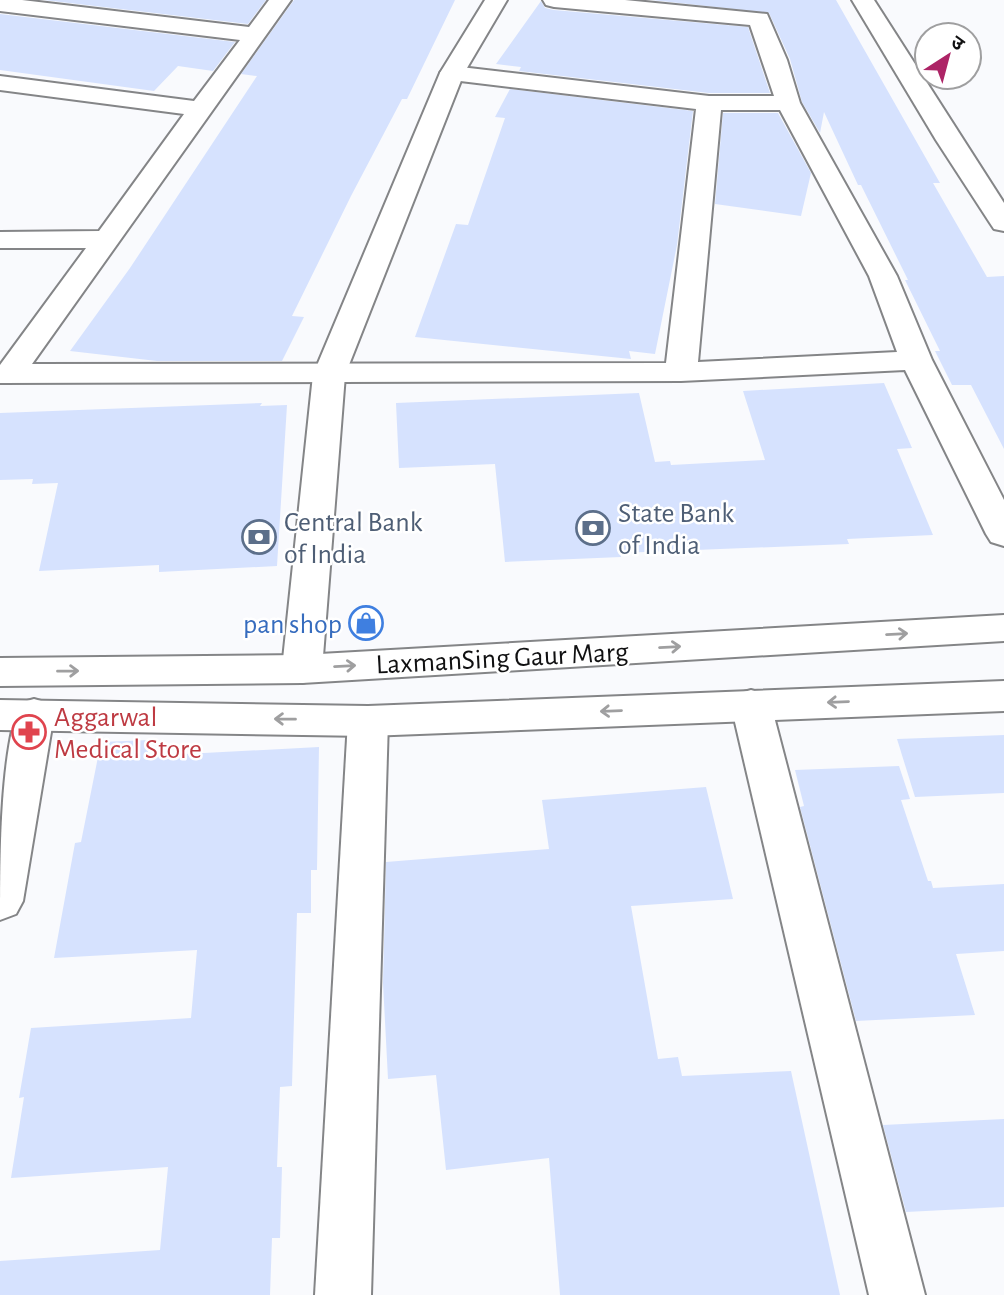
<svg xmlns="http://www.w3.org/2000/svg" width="1004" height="1295" viewBox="0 0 1004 1295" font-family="'Alegreya Sans','Noto Sans Devanagari',sans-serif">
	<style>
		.building { fill: #d6e2fe }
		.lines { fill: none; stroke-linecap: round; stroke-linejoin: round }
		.minor-casing { stroke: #848587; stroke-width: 4 }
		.tertiary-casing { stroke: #848587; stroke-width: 4 }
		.secondary-casing { stroke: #848587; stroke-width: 4 }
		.minor { fill: #fff; fill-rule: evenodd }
		.tertiary { fill: #fff; fill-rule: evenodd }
		.secondary { fill: #fff; fill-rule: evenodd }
		.oneway { stroke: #9f9fa0 }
		.labels { text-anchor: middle; stroke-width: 5; stroke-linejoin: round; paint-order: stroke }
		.service-label { font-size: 28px; fill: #4e5e75; stroke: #fff; text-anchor: start }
		.shop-label { font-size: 28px; fill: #366cbe; stroke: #fff; text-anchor: end }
		.street-label { font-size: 28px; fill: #101011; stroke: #fff }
		.health-label { font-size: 28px; fill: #be3a42; stroke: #fff; text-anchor: start }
	</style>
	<rect width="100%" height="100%" fill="#f9fafd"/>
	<g class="building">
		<polygon points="44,0 266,0 248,24"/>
		<polygon points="294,0 455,0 407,99 402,99 351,196 292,316 304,317 282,361 157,361 70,351 130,268 257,76 241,74"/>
		<polygon points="652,0 836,0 940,183 933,183 987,277 1004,276 1004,449 971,385 952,385 935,351 940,351 905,280 908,280 861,185 858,185 824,112 820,133 802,102 790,59 769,13"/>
		<polygon points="541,1 545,8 554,10 748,27 770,93 709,93 519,71 521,67 496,64"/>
		<polygon points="0,14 235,42 213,71 178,66 154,91 0,70"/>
		<polygon points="510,89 693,111 677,245 655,354 629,351 631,359 415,337 456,224 468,225 505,118 495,117"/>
		<polygon points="723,113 778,113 811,173 801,216 715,204"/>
		<polygon points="884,383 912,448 897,449 933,535 847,539 849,544 620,553 621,557 505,562 495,464 399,468 396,403 639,393 655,462 670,461 671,465 765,460 743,391"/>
		<polygon points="262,403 260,406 287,405 277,566 159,572 159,565 39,571 58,483 32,484 33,479 0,480 0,413"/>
		<polygon points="1004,735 1004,793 915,797 897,739"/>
		<polygon points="150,740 147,756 319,747 317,870 311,870 311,913 297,913 292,1086 280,1087 277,1167 282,1167 280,1238 272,1238 270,1295 0,1295 0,1261 160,1250 168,1167 11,1178 24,1097 19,1098 31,1028 191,1018 197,950 54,958 75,843 81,842 101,742"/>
		<polygon points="899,766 910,799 901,800 928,881 931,881 933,888 1004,884 1004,951 956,954 975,1015 856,1021 800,807 804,806 795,770"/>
		<polygon points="706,787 733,899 631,906 658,1059 678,1057 682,1076 791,1071 840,1295 560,1295 549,1158 446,1170 436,1075 388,1079 383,983 386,862 549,849 542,800"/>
		<polygon points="1004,1119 1004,1207 906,1212 883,1125"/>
	</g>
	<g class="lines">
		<g class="minor-casing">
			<g id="minor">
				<path d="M0,0H22L249,27L269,0H291L32,364L666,363L696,109L452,80L444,78L440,73L444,68L452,66L709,96H774L750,25L554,7L546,5L543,0H625L767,14L787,60L800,103L897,276L932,360L1004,500V546L991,542L986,534L905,370L681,381L0,383V365L86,248H0V232L99,231L184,114L0,90V76L194,101L240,40L0,11ZM721,110H780L869,276L897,352L698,362Z"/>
				<polygon points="852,0 874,0 1004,203 1004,231 994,229 990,223 936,140"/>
				<polygon points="751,690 765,694 771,705 925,1295 869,1295 731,705 737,694"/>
				<path d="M34,699L48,703L54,714L23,901L16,914L0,920C0,861 0,754 20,703Z"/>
				<polygon points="368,706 382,710 388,721 371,1295 315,1295 348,721 354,710"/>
			</g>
		</g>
		<g class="tertiary-casing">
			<polygon id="tertiary" points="485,0 507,0 464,73 345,375 322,669 316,679 302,683 288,679 282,669 313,375 440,73"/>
		</g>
		<g class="secondary-casing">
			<g id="secondary">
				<polygon points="1004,615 1004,641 302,683 0,686 0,658 302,655"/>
				<polygon points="1004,681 1004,711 368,736 0,730 0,700 368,706"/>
			</g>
		</g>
		<use href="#minor" class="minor"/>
		<use href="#tertiary" class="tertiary"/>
		<use href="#secondary" class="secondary"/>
	</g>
	<defs><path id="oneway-shaft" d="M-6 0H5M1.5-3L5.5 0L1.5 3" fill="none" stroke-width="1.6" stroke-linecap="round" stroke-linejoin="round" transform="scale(1.75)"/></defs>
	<g class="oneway">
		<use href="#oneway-shaft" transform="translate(897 634) rotate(-3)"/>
		<use href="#oneway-shaft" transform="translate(670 647) rotate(-3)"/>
		<use href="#oneway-shaft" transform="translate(345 666) rotate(-3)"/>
		<use href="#oneway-shaft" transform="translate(68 671) rotate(-1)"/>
		<use href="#oneway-shaft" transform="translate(838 702) rotate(178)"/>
		<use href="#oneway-shaft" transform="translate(611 711) rotate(178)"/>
		<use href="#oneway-shaft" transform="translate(285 719) rotate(-179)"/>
	</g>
	<defs>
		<g id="bank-ring" transform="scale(1.75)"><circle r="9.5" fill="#fff" stroke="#5c6f8a" stroke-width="1.5"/><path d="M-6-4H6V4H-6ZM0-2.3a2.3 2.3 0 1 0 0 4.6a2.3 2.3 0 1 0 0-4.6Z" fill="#5c6f8a"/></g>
		<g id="shop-ring" transform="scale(1.75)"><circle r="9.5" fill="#fff" stroke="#3f7fe0" stroke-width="1.5"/><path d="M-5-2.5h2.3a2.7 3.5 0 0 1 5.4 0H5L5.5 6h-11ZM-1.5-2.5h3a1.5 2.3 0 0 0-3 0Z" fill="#3f7fe0"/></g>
		<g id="pharmacy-ring" transform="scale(1.75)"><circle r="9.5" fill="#fff" stroke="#e0444e" stroke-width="1.5"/><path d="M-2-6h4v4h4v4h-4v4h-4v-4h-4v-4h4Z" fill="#e0444e"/></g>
	</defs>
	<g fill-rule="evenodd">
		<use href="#bank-ring" x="593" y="528"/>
		<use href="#bank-ring" x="259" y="537"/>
		<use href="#shop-ring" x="366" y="623"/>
		<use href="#pharmacy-ring" x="29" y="732"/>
	</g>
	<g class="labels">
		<g class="service-label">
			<text x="618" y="522">State Bank<tspan x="618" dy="32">of India</tspan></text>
			<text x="284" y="531">Central Bank<tspan x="284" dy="32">of India</tspan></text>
		</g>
		<g class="shop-label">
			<text x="342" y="633">pan shop</text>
		</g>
		<g class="street-label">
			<text transform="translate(502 657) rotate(-3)" y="10">LaxmanSing Gaur Marg</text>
		</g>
		<g class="health-label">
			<text x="54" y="726">Aggarwal<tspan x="54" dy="32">Medical Store</tspan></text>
		</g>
	</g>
	<g transform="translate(948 56) rotate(36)"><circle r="33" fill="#ffffff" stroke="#9f9fa0" stroke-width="2"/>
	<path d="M0-5L12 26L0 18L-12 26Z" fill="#ad2466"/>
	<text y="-10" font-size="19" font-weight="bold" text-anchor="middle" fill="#101011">उ</text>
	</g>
</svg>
